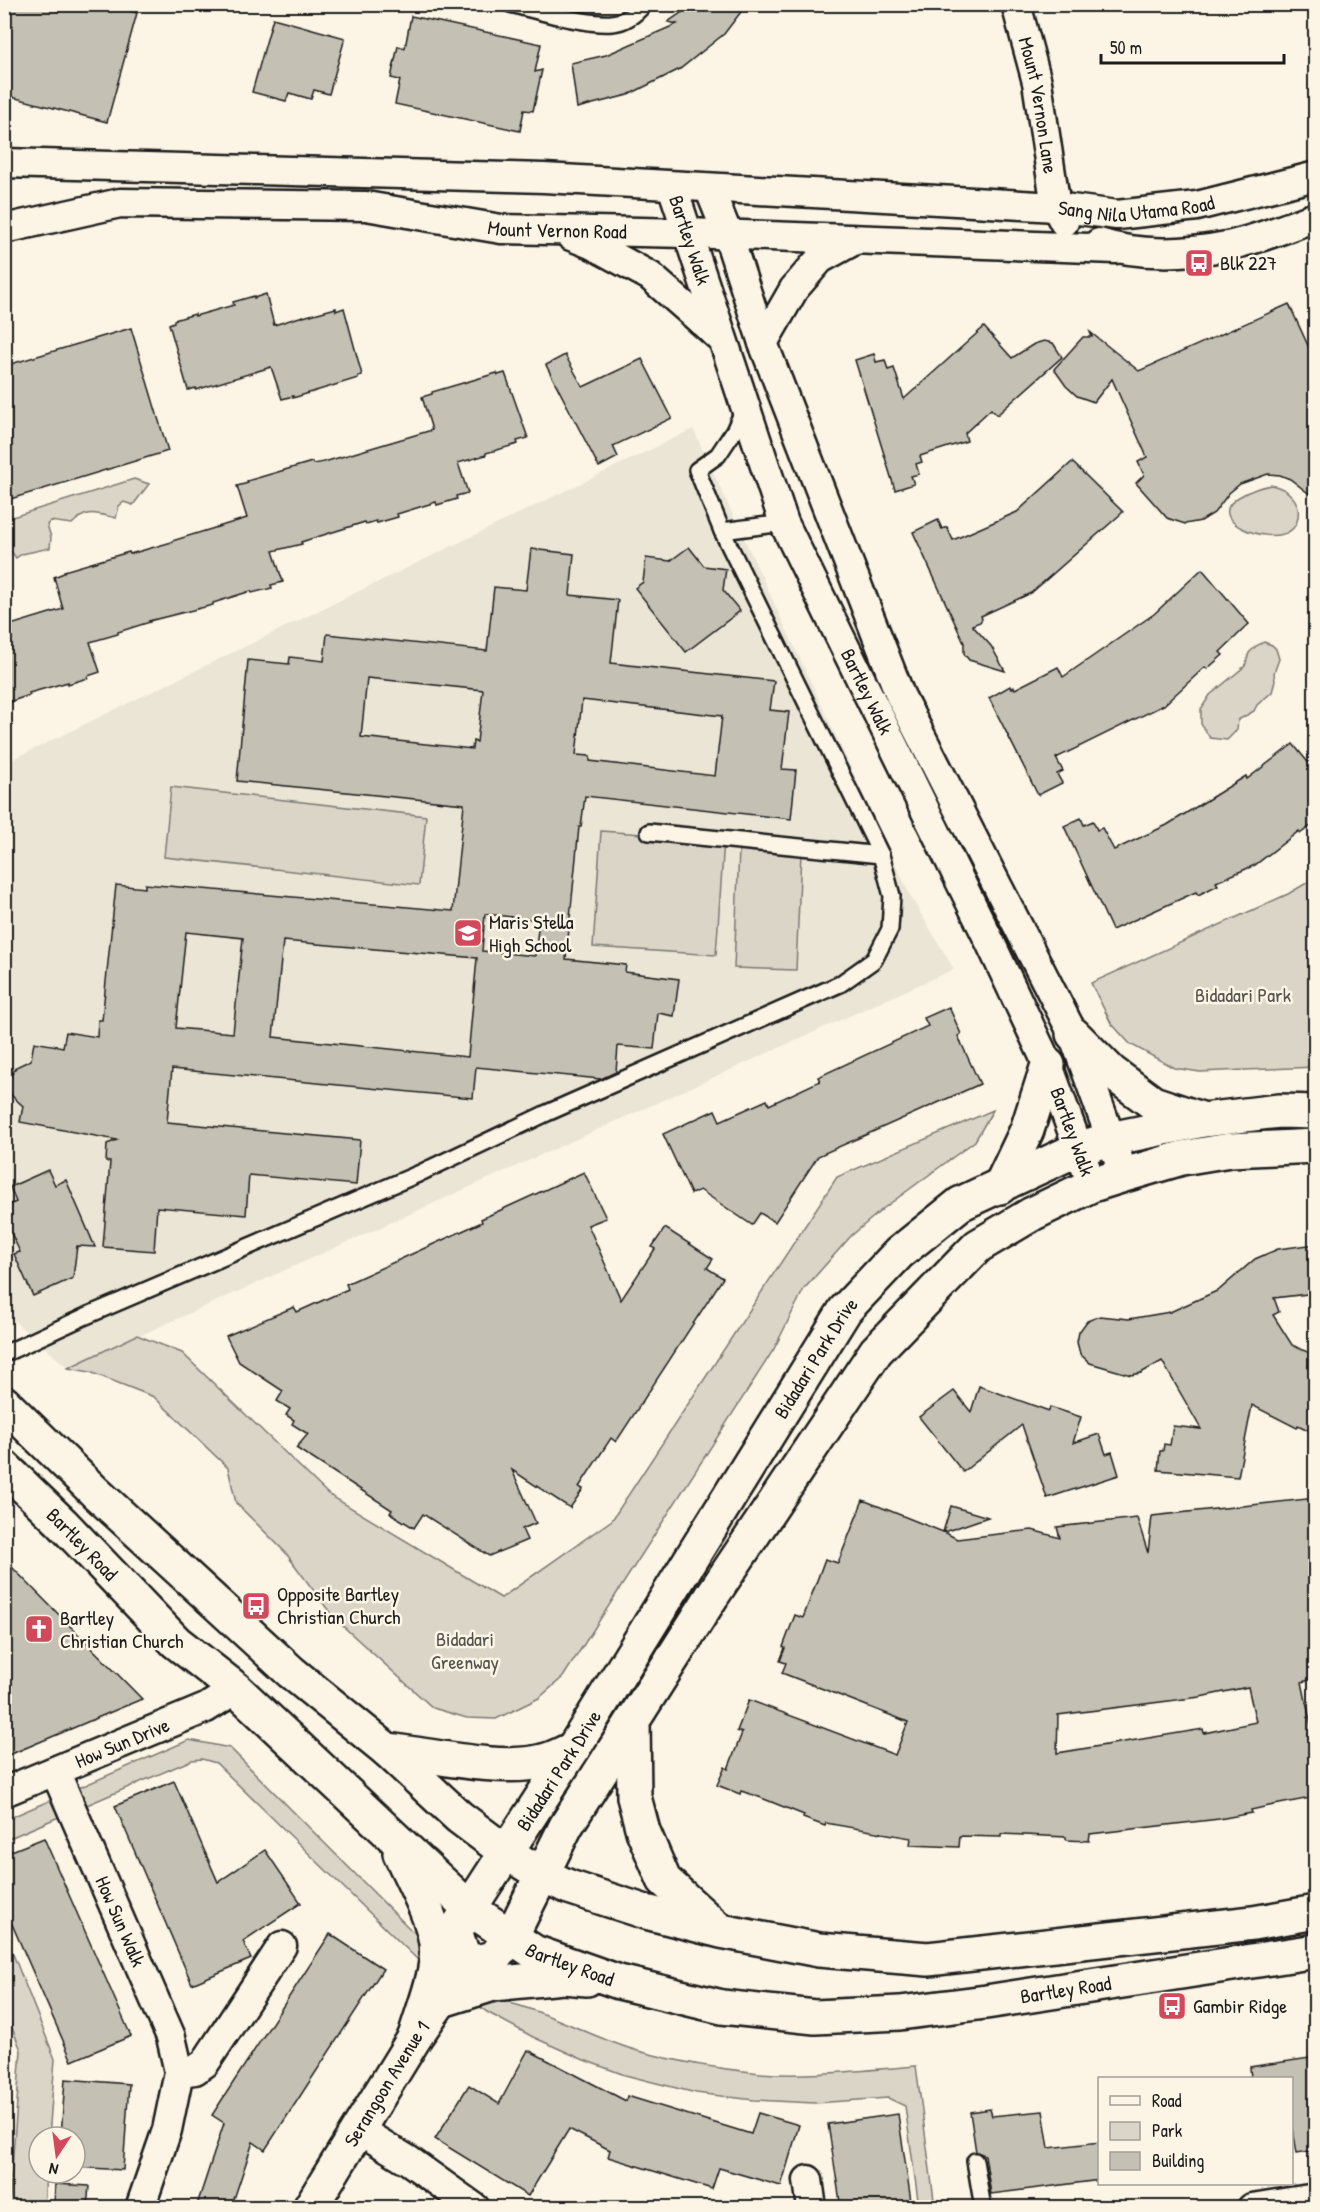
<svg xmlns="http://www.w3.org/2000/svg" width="1320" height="2212" viewBox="0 0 1320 2212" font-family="'Patrick Hand',sans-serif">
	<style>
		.built { fill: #ebe5d6 }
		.green { fill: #dbd5c8; stroke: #7c7872; stroke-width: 1.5 }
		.building { fill: #c4c0b3; stroke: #1c1c1c; stroke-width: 1.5; fill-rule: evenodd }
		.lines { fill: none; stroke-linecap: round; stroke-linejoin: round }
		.service-casing { stroke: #1c1c1c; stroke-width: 20 }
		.minor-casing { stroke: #1c1c1c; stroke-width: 33 }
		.tertiary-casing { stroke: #1c1c1c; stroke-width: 38 }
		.trunk-casing { stroke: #1c1c1c; stroke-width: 38 }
		.service { stroke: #fcf5e5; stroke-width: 15 }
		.minor { stroke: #fcf5e5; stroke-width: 28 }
		.tertiary { stroke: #fcf5e5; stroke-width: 33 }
		.trunk { stroke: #fcf5e5; stroke-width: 33 }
		.labels { text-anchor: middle; stroke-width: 5; stroke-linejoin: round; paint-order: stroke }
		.street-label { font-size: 20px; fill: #1c1c1c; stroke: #fcf5e5 }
		.poi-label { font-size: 20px; fill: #1c1c1c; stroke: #fcf5e5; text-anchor: start }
		.park-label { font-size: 20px; fill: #555450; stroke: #fcf5e5 }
	</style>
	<rect width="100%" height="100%" fill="#fcf5e5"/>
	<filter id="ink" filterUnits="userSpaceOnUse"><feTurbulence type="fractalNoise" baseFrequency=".0167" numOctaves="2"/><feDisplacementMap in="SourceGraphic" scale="12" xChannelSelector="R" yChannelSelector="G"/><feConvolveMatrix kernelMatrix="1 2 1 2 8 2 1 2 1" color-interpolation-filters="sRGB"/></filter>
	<g filter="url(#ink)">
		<polygon class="built" points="693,429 911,897 954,969 68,1368 5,1313 5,763"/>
		<g class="green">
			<path d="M134,479L149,484L133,505L124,502L119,506L116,518C97,514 87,508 72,524L50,521L47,525L51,537L50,548L22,554L16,558L5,543L9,518Z"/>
			<path d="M1271,485C1288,488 1303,502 1297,521C1290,545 1246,535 1233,522C1212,502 1258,487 1271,485Z"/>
			<polygon points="1264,642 1272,645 1276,649 1279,659 1274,673 1275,681 1272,692 1257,705 1254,711 1238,720 1237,730 1227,740 1210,738 1201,724 1201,709 1210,695 1245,666 1249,653 1256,646"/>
			<polygon points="171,787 426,816 419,885 164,857"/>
			<polygon points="601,831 724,840 716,955 593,947"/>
			<polygon points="739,850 801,852 796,970 734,968"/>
			<polygon points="1315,878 1315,1067 1200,1072 1174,1068 1130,1044 1111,1023 1091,983 1288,894"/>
			<polygon points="993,1110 975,1141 884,1208 851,1236 804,1289 774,1349 563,1677 539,1698 496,1719 467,1718 433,1708 334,1618 285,1552 236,1503 228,1468 154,1397 90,1372 68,1368 137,1335 182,1353 328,1494 501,1598 612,1520 837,1177"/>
			<path d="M189,1740L230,1748L411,1930L513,2004C556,2015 595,2039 638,2051C678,2062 719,2069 760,2073C811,2077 864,2070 916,2066L935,2207H919L905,2106L888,2098L814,2103L754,2100L696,2093L625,2075L584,2060L533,2037L487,2012L419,1961L216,1763L202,1759L192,1760L5,1840V1820Z"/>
			<polygon points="5,1934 55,2059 49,2137 39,2137 39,2173 46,2173 44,2207 9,2207 21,2050 5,2011"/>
		</g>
		<g class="building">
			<polygon points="4,4 106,4 137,13 107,122 4,95"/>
			<polygon points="694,4 747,4 724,34 680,69 628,95 577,108 571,63 606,55 677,24 668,22"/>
			<polygon points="411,16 541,44 535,72 542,70 533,111 524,110 520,131 395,104 400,80 391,78 398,46 405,48"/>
			<polygon points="273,18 345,38 329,94 314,90 311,99 289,93 286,101 252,92"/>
			<polygon points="266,294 274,325 303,316 303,317 336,308 336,311 344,308 362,375 358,376 358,378 293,398 293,396 282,399 271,367 196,390 196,388 188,390 169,324 174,322 174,320 195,314 195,316 234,305 233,302 254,296 254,298"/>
			<polygon points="1289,304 1316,363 1316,499 1290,479 1280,475 1268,474 1240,484 1229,493 1214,513 1201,521 1185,524 1167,518 1136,483 1144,475 1138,462 1147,457 1112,379 1094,402 1077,396 1066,386 1054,369 1083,337 1092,337 1090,332 1139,371"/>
			<polygon points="984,327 1012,358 1034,344 1044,341 1053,343 1062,357 997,415 991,409 965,433 967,441 920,456 922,462 916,464 919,474 911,476 914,484 895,490 855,360 874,354 876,362 885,360 888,370 894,368 904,399"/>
			<polygon points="131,328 168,451 4,501 4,366"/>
			<polygon points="565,355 583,387 642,359 672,418 613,446 618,457 599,467 546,365"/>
			<polygon points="497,373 498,375 505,373 528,438 517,441 518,444 486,453 486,455 458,463 468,493 456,496 457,499 437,505 436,502 397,514 398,517 377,523 376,521 366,524 365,522 301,542 302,544 273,551 283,582 271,585 272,588 252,593 251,591 213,603 213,605 149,621 150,622 118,632 118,634 90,642 100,672 88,676 88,678 68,684 68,682 29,693 30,695 9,702 4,693 4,627 63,609 54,577 64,573 64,571 129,552 130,554 172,542 172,541 247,518 237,486 248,483 247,481 312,462 313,464 324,462 432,430 422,397 432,394 432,392"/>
			<polygon points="1072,462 1123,512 1031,593 981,616 982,619 980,622 972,625 991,646 1005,671 969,660 964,654 964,643 913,532 938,520 942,529 947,527 953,540 1017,512"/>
			<polygon points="689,547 704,566 726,569 723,590 740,611 686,652 635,588 643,582 646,558 670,561"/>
			<path d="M531,549L574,554L570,595L618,600L611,663L774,681L770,710L789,712L782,769L796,770L791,819L585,796L581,827H579L566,959L626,965L625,972L679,979L674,1016L658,1013L654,1049L618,1046L616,1072L601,1079L476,1067L473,1098L172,1069L167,1122L360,1140L356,1185L249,1175L246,1215L157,1207L154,1251L103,1247L110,1162H106L107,1144L117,1140L20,1122L23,1106L11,1095L8,1088V1080L16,1067L31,1060L34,1042L63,1047L66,1032L97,1037L98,1020H102L116,885L145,888V884L453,911L464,804L237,781L248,660L289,664L290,657L324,661L327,634L487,651L494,587L526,590ZM367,678L483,690L477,742L473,741L472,749L361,737ZM582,700L722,716L715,776L590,761V756L576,755ZM485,914L539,920L535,956L482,951ZM186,932L243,938L233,1033L176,1028ZM283,941L477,958L468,1057L273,1037Z"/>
			<polygon points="1202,569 1249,624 1220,652 1223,655 1207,669 1205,667 1164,705 1056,758 1063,771 1057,774 1062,783 1038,795 989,698 1010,686 1011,689 1014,687 1015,689 1058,667 1063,677 1154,614"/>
			<polygon points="1293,744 1316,772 1316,822 1301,833 1299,831 1255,865 1216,882 1218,885 1198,895 1196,892 1112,930 1064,826 1081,818 1084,825 1093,821 1097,830 1102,828 1114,850 1167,825 1246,776 1247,779"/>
			<polygon points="949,1007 961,1034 958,1036 980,1084 818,1156 775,1222 760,1213 752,1225 700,1190 691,1194 663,1134 715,1110 720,1121 767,1100 769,1105 820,1081 818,1077 928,1026 924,1018"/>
			<polygon points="48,1170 55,1185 66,1180 95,1247 77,1246 73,1278 33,1296 14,1254 20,1252 4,1218 4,1207 16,1202 10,1187"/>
			<polygon points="584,1172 606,1218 588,1225 621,1300 655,1249 652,1247 665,1228 713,1259 707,1268 723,1278 616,1442 611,1438 579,1487 583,1489 570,1508 512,1470 536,1523 522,1529 527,1540 489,1556 423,1514 414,1528 390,1513 392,1510 296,1448 308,1434 292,1424 294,1420 286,1415 290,1409 277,1401 283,1391 239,1362 226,1336 294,1307 297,1312 348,1289 346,1284 482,1222 481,1219"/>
			<polygon points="1316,1244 1316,1293 1274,1298 1279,1312 1273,1315 1292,1345 1314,1355 1308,1368 1316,1372 1316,1434 1298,1425 1297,1428 1252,1405 1238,1477 1158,1470 1160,1451 1163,1451 1164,1444 1170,1445 1173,1426 1201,1429 1162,1361 1141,1373 1131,1375 1090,1363 1080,1354 1077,1342 1079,1332 1087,1321 1100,1316 1129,1319 1170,1312 1219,1290 1255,1259 1278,1249"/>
			<polygon points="979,1386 1049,1411 1050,1407 1081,1417 1073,1443 1099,1434 1106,1454 1112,1452 1119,1475 1047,1498 1022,1425 963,1472 919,1417 954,1391 971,1412"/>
			<path d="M1316,1498V1543L1308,1547L1316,1560V1678L1302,1682L1316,1749V1797L1269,1806L1251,1810L1252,1813L1219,1819L1090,1834L1089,1841L1066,1840V1837L1001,1834V1837L960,1836L959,1847L910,1845L911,1838L826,1823L825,1826L803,1818L804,1815L759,1797L741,1791L740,1794L717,1785L725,1767L728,1769L742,1733L737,1731L749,1700L895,1755L908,1722L782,1673L786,1663L780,1661L785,1648L783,1647L795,1615L803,1618L825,1559L838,1563L863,1500L943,1532L951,1506L988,1517L944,1532L957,1539L1032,1530L1060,1538L1057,1527L1137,1518L1148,1553L1152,1516ZM1248,1687L1256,1722L1204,1733L1203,1729L1057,1753L1058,1715L1200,1697Z"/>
			<polygon points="4,1559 142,1699 4,1757"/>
			<polygon points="174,1781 218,1882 265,1850 301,1903 243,1941 251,1959 192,1984 115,1806"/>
			<polygon points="44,1838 131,2036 72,2061 4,1906 4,1854"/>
			<polygon points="330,1934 383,1969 265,2150 253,2142 231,2208 196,2208 224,2123 212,2115"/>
			<polygon points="528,2050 626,2101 627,2096 751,2134 758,2113 799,2125 781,2186 719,2168 712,2189 608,2157 610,2150 569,2129 528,2196 435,2139 469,2085 499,2104"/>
			<polygon points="1316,2057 1316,2150 1297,2153 1292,2123 1292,2079 1251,2079 1250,2067"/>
			<polygon points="65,2079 129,2084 123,2170 75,2167 75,2137 61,2137"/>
			<polygon points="990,2109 992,2116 1043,2111 1049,2148 1100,2142 1100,2180 991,2194 985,2155 976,2152 970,2112"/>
			<polygon points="898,2114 912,2208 841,2208 828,2124"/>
			<polygon points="55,2184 89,2186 87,2208 54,2208"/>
		</g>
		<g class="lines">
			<g class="service-casing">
				<g id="service">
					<path d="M510,4C539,11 584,25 612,23C625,22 636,14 644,4"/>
					<polyline points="722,531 784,523"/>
					<polyline points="649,832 881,855"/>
					<polyline points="4,1354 86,1316 418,1174 547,1113 840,984 874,960 890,929 892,896 881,855 722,531 697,470 718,455 734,431 744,409"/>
					<polyline points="975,2161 983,2208"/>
				</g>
			</g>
			<g class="minor-casing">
				<g id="minor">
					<path id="s1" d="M1016,4L1037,82L1056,207L1064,222"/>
					<path id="s2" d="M4,163L544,178L973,202L1056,207L1117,215L1197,206L1316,176"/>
					<path id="s3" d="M672,186L784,523L990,942L1048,1065L1092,1185"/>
					<polyline points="709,188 728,235 763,343 900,695 1073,1034 1124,1175"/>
					<path id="s4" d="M4,229L120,203L366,206L501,229L687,233L1116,249"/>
					<polyline points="571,236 591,244 650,276 722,339"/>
					<path d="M1099,243C1138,256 1187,254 1227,246C1257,240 1287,227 1316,217"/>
					<polyline points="763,343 794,289 820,259 853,241"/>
					<path id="s5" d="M55,1771L171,2037L179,2072L167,2130L140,2208"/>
					<path id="s6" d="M4,1792L206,1708L236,1689"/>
					<polyline points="179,2072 195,2070 205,2063 282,1946"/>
					<polyline points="359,2130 408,2160 475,2208"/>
					<polyline points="808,2180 812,2208"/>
					<polyline points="1252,2208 1316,2198"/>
				</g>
			</g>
			<g class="tertiary-casing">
				<g id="tertiary">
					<polyline points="1073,1034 1111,1072 1153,1103 1201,1119"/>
					<polyline points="1000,1187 1027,1130 1048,1065"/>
					<path id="s7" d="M466,1964L455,1931L573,1749L845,1310L899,1253L960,1204L1078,1149L1110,1139L1203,1120L1279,1111L1316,1112"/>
					<path id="s8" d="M310,2208L415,2037L466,1964L494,1958L511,1937L566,1826L712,1596L876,1351L978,1246L1032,1214L1092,1185L1124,1175L1182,1158L1230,1150L1316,1146"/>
				</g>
			</g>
			<g class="trunk-casing">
				<g id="trunk">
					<polyline points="4,1403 95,1492 291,1672 387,1750 459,1817 507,1853 543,1875 569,1887 646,1912 721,1931 819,1950 928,1959 1253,1923 1316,1912"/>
					<path id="s9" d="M4,1467L62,1523L176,1642L236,1689L470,1909L534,1952L619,1982L722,2007L815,2017L900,2013L986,2002L1316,1951"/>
					<polyline points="633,1721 634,1797 643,1831 664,1880 717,1928"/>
					<path d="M387,1750C430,1755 503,1772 543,1761C553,1759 563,1753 573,1749"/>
					<path d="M400,1853C412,1880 432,1915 436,1943C440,1971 422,2011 415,2037"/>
					<polyline points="442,2000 493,1984 563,1977 587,1979"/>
				</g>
			</g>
			<use href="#service" class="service"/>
			<use href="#minor" class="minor"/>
			<use href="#tertiary" class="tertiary"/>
			<use href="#trunk" class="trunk"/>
		</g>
	</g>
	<defs>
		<g id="bus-square" transform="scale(1.5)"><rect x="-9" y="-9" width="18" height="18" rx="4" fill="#d1495b" stroke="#fcf5e5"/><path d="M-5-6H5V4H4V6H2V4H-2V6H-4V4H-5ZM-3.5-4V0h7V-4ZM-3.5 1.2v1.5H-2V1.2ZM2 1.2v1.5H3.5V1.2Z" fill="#fff"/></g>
		<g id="school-square" transform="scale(1.5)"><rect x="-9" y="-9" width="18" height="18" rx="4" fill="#d1495b" stroke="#fcf5e5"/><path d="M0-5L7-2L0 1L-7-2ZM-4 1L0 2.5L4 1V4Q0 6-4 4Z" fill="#fff"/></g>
		<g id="church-square" transform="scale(1.5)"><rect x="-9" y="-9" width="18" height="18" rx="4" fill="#d1495b" stroke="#fcf5e5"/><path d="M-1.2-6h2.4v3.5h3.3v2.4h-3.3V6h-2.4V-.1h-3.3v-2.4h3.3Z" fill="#fff"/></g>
	</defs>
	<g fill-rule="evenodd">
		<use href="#bus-square" x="1199" y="263"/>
		<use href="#school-square" x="468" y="933"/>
		<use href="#bus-square" x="256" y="1606"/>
		<use href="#church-square" x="39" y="1629"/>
		<use href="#bus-square" x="1172" y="2006"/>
	</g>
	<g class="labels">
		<g class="street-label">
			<text dy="7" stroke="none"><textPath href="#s1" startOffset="104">Mount Vernon Lane</textPath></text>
			<text dy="7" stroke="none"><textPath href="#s2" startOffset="1134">Sang Nila Utama Road</textPath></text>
			<text dy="7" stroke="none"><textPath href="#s4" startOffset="558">Mount Vernon Road</textPath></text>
			<text dy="7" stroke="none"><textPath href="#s3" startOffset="57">Bartley Walk</textPath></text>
			<text dy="7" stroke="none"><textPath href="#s3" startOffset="543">Bartley Walk</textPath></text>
			<text dy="7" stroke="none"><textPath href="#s3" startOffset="1029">Bartley Walk</textPath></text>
			<text dy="7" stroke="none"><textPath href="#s7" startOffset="712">Bidadari Park Drive</textPath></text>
			<text dy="7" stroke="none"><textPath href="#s9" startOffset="110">Bartley Road</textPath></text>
			<text dy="7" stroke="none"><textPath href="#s6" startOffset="128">How Sun Drive</textPath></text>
			<text dy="7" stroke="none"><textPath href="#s7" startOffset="226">Bidadari Park Drive</textPath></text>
			<text dy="7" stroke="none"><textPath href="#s5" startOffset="164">How Sun Walk</textPath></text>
			<text dy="7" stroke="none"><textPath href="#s9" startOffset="758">Bartley Road</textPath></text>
			<text dy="7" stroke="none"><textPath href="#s9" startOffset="1262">Bartley Road</textPath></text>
			<text dy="7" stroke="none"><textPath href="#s8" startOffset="146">Serangoon Avenue 1</textPath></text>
		</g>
		<g class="poi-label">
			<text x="1220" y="270">Blk 227</text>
			<text x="489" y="929">Maris Stella<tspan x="489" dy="23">High School</tspan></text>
			<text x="277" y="1601">Opposite Bartley<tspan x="277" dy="23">Christian Church</tspan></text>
			<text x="60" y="1625">Bartley<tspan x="60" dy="23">Christian Church</tspan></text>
			<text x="1193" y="2013">Gambir Ridge</text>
		</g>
		<g class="park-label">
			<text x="1243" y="1002">Bidadari Park</text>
			<text x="465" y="1646">Bidadari<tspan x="465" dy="23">Greenway</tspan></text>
		</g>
	</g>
	<rect width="1320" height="2212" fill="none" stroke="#fcf5e5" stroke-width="24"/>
	<rect x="12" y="12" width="1296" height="2188" fill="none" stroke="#1c1c1c" stroke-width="2" filter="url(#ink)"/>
	<rect x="1098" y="2077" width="195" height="108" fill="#fcf5e5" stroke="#a29e95" stroke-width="1.5"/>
	<rect x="1110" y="2096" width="30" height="9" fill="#fcf5e5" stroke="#a29e95" stroke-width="1.5"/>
	<text x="1152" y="2107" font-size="18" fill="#1c1c1c">Road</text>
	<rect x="1110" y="2122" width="30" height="18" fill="#dbd5c8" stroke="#a29e95" stroke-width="1.5"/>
	<text x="1152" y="2137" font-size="18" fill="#1c1c1c">Park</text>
	<rect x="1110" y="2152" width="30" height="18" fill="#c4c0b3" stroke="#a29e95" stroke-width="1.5"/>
	<text x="1152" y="2167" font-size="18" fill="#1c1c1c">Building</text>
	<g transform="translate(57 2155) rotate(193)"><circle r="28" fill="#fcf5e5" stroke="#a29e95" stroke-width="1.5"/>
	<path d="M0-4.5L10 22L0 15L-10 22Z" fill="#d1495b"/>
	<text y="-9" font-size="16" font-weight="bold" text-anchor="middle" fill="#1c1c1c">N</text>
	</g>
	<path d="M1101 54v9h183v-9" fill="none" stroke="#1c1c1c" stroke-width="3"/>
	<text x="1110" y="54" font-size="18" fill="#1c1c1c" stroke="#fcf5e5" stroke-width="4.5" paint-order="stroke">50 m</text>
</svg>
